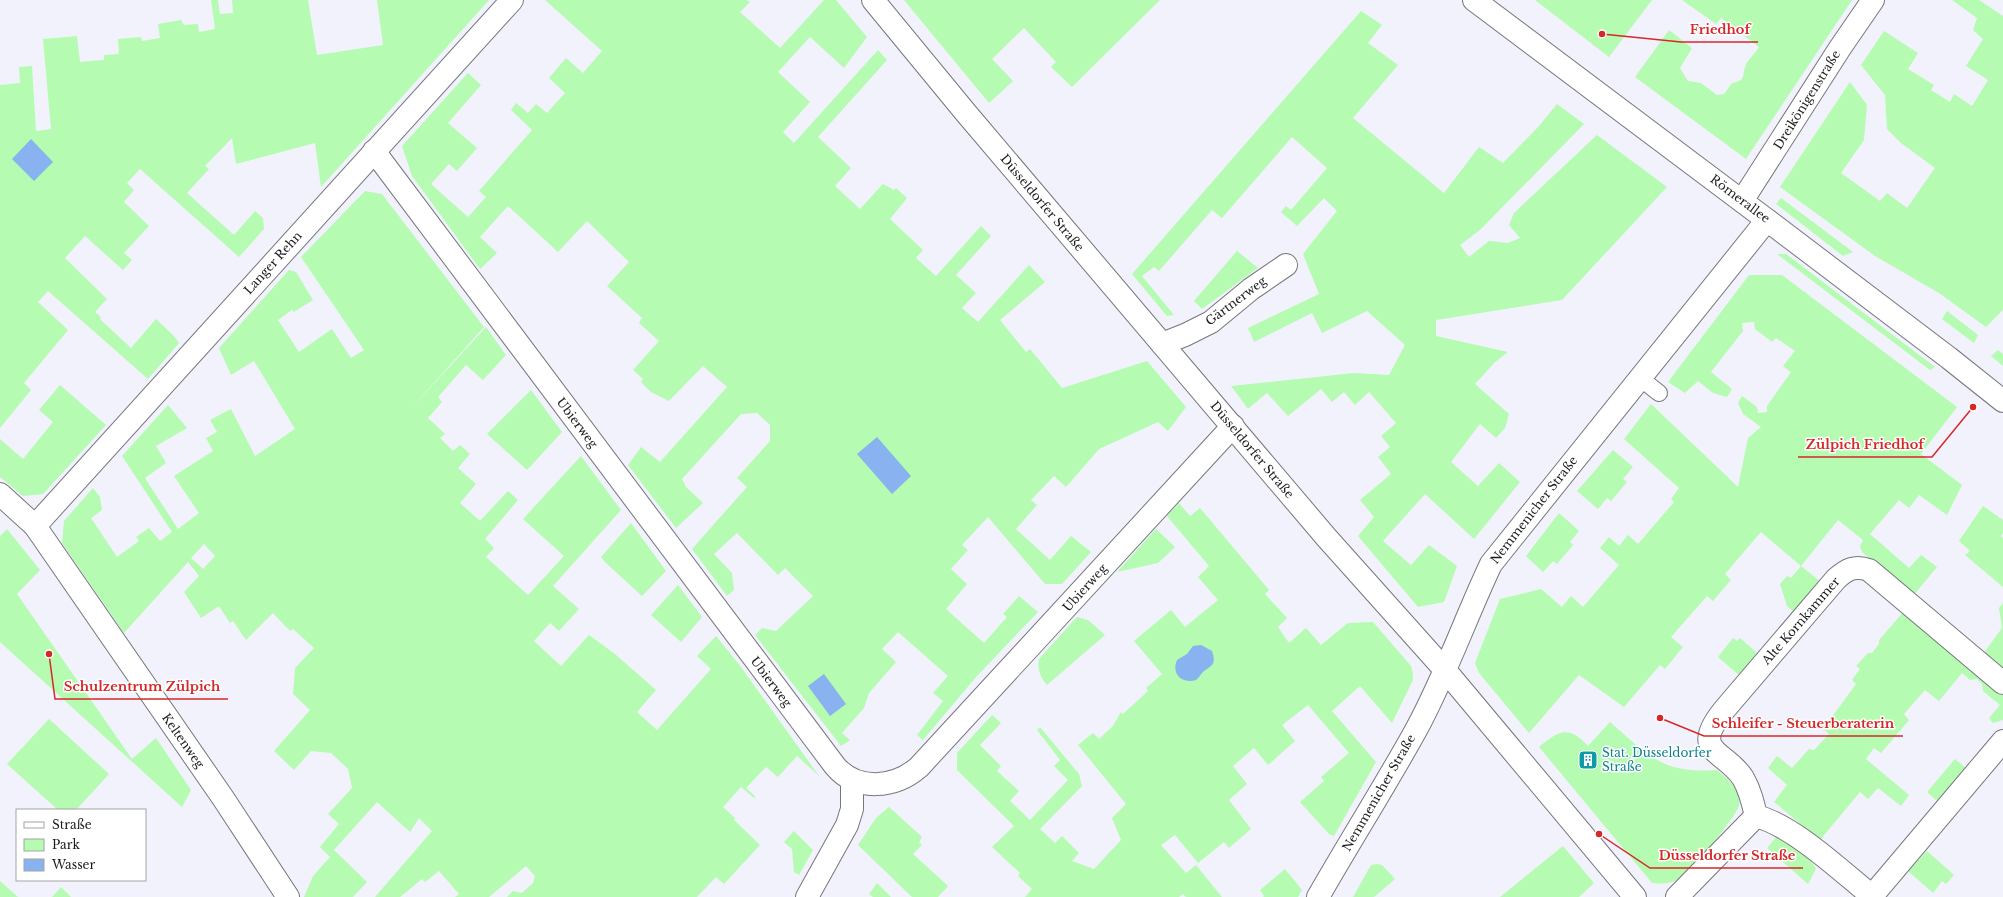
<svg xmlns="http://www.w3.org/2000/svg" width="2003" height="897" viewBox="0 0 2003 897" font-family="'Libre Baskerville',serif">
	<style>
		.green { fill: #b5fbb1; fill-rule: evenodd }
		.water { fill: #88b2f0 }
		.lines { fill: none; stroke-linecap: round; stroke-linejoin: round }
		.service-casing { stroke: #76767e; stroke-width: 18 }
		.minor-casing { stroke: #76767e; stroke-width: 24 }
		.tertiary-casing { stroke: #76767e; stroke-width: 24 }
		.service { stroke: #fff; stroke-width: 16 }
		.minor { stroke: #fff; stroke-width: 22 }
		.tertiary { stroke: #fff; stroke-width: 22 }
		.labels { text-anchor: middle; stroke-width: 3; stroke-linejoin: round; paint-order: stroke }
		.street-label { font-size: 12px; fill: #1c1c1f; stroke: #fff }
		.culture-label { font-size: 12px; fill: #0d838f; stroke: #fff; text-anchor: start }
		.leader { fill: none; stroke: #d62828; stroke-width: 1.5 }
		.callout-dot { fill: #d62828; stroke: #fff; stroke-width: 1.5 }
		.callout-label { font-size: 13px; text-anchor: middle; font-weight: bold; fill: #d62828; stroke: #fff; stroke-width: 3; stroke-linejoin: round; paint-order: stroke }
	</style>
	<rect width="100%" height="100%" fill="#f2f2fc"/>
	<g class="green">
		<polygon points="211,0 218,0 220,14 233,13 232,0 308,0 317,55 383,45 377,0 489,0 321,187 315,143 236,164 232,138 205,166 209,169 187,193 234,235 255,211 263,218 264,229 239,257 140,169 127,183 134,190 124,202 149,226 124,253 132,260 123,270 85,236 65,258 107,299 95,312 101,317 100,319 131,348 156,319 174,336 179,343 148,379 48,291 38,302 68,330 24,383 31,390 0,428 0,85 20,83 19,67 32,66 36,131 51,129 43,39 77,36 80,62 104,60 104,55 119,54 118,39 141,37 142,41 160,38 158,24 181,20 184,25 198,24 199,32 215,29"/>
		<polygon points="545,0 747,0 750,2 740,12 780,48 824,0 836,0 867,37 844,68 810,37 778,72 810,102 783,132 794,143 878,50 887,60 818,137 851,168 835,186 860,209 883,184 894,190 896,188 907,198 890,219 923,250 916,258 936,276 981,226 991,236 956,275 976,293 962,308 978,322 1029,265 1045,282 1000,320 1026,352 1030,349 1062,388 1147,361 1186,407 1168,431 1158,422 1099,449 1066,487 1054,476 1031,500 1037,505 1016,529 1050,560 1071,536 1091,552 1062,584 1045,584 988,517 962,545 968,550 951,569 967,584 946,609 984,643 1007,617 1003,614 1019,596 1038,612 977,676 923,740 917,735 943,701 933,693 948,676 898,632 882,649 896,662 869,693 864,708 842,733 850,740 841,746 755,635 762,628 776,631 813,596 785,568 778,575 737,533 714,554 732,573 734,590 727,596 692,549 747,487 737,478 770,441 770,425 757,413 741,414 682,479 686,487 703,503 676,528 628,465 641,447 660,462 727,387 703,366 669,401 651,392 641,382 643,379 633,370 659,341 639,323 642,318 607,286 629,262 587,221 558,252 508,206 480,237 497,253 480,269 412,176 402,146 468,73 481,85 448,123 477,148 457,171 449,164 431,184 468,217 486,197 479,191 532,130 511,110 516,103 528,113 536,104 547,113 565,93 549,78 566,58 583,73 602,51"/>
		<polygon points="904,0 1160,0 1072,87 1051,67 1056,62 1024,28 992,59 1013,81 989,103"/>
		<polygon points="1535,0 1652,0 1609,57"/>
		<path d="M1682,0H1852L1746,159L1635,77L1669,30L1692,48L1680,68L1688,81L1701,83L1717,95L1724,94L1732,83C1747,80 1741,77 1746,65C1748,59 1756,53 1759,47L1721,18L1716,24Z"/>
		<polygon points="1952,0 1979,0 2003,16 2003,310 1986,327 1939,293 1875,256 1780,187 1850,82 1867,105 1864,140 1841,173 1880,201 1887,193 1907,208 1935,168 1901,143 1887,129 1885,95 1861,65 1884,31 1918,53 1908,69 1934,85 1931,90 1950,102 1954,94 1972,106 1988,80 1966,66 1983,39 1973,30 1977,18"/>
		<polygon points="1361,11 1382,25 1368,43 1398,65 1353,118 1444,193 1479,147 1503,163 1539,126 1557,104 1584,124 1480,230 1460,245 1469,257 1489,241 1508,243 1520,238 1509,225 1514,213 1597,135 1667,187 1562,300 1436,320 1436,336 1508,352 1495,362 1475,384 1509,414 1505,428 1496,438 1480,424 1451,462 1478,486 1499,463 1520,482 1474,539 1425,494 1383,541 1411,565 1429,545 1457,566 1444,602 1418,607 1358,536 1374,517 1360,500 1391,474 1378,457 1390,447 1381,436 1396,423 1369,392 1355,405 1344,392 1332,402 1321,389 1288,416 1267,393 1248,409 1231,386 1354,373 1389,375 1405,345 1367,311 1322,333 1312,313 1254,342 1248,328 1319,294 1303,254 1337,211 1324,198 1297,226 1281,212 1286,206 1291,210 1327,168 1292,137 1222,218 1212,210 1159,271 1154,267 1142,276 1174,315 1167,316 1132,274"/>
		<path d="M365,191L382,194L484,327L408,412L486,327L506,355L483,380L466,365L438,397L442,402L428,418L445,434L440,438L453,451L460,445L470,454L458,468L476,484L460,503L480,521L508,491L518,500L485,539L494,548L486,557L528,595L564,556L523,519L581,456L621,510L553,586L579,609L559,631L550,623L534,641L561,666L589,635L615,654L656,690L637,712L657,730L711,669L697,656L716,636L741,667L819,776L797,756L778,777L766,767L746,788L755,796L754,798L741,787L723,807L735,818L734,820L760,845L724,884L716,877L697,897H507L513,891L522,893L533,883L535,876L526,866L489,897H455L459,894L439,871L425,882L422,879L400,897H375L432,831L419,818L410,832L377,802L334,850L367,882L353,897H304L313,876L330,857L320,847L339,824L328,814L352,788L348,769L331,753L311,751L294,770L274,751L310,710L293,694L295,668L314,648L293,629L290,631L273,613L246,640L233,621L230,623L219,606L201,618L184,592L199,576L188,562L124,633L62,543L64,521L93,488L100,497L102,510L91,518L117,557L139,541L136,537L149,528L160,541L172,532L122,456L168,405L187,428L156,446L166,463L145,478L178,529L199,513L174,476L213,451L206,438L217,432L210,420L231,409L255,456L295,429L254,361L231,375L219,348L289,270L296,272L313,300L294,312L292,310L278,320L299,352L332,329L351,358L364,350L301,257ZM204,544L215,556L203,569L191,558Z"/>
		<polygon points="1781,198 1853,252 1843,256 1776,204"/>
		<polygon points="1237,251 1258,268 1202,309 1194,301"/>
		<polygon points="1777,254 1786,254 1935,367 1930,370"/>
		<polygon points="1749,275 1782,275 1957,407 1921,454 1962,485 1947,515 1919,495 1909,508 1899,500 1870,534 1909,568 1921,555 1937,567 1913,596 1862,552 1860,546 1863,540 1838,520 1801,566 1821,582 1796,614 1787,606 1780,584 1787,576 1791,578 1801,566 1761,532 1725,574 1731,580 1713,601 1707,596 1671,637 1683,647 1665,669 1660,665 1624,707 1579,675 1529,733 1479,673 1475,663 1500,599 1541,589 1562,607 1571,596 1583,607 1619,565 1600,548 1609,537 1619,546 1628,535 1638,544 1674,502 1671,499 1679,488 1624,439 1651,404 1738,487 1748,438 1761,427 1743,414 1738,403 1742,396 1757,407 1758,413 1767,412 1767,406 1791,372 1783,366 1795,351 1776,338 1772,342 1755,329 1754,322 1742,323 1743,331 1711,372 1732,389 1727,397 1713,393 1698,381 1685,393 1668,382"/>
		<polygon points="1947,311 1978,335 1974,343 1942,319"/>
		<polygon points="1998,350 2003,354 2003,366 1991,356"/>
		<polygon points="60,385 106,425 43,494 23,496 0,477 0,439 23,459 53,422 39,410"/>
		<polygon points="531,390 562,432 527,470 487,434"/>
		<polygon points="1613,450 1633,467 1623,479 1627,482 1611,501 1607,498 1598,509 1577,491"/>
		<polygon points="1179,503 1190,516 1200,508 1269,590 1265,594 1287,618 1278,627 1289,643 1306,628 1321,645 1348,623 1373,622 1411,666 1413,674 1413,680 1392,723 1360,686 1332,711 1376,762 1334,836 1329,834 1300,802 1324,781 1321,777 1349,753 1308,705 1282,725 1295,741 1268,765 1254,748 1233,766 1247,784 1229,800 1251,829 1229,848 1224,842 1198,863 1175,835 1161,845 1186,873 1196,865 1222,897 1186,897 1183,894 1179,897 1025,897 1032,889 1018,876 1020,873 992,847 1014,826 957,770 957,753 992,715 1001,723 980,745 1001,766 997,771 1019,791 1010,801 1030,820 1068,780 1054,766 1060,760 1037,730 1040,727 1079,774 1082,786 1040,829 1055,843 1062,836 1079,853 1072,861 1094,869 1121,840 1112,818 1126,804 1078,745 1093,733 1099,739 1113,726 1121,712 1123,714 1148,691 1146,688 1162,674 1134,641 1171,610 1185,627 1218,600 1198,577 1209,566 1167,516"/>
		<polygon points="1983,506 2003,520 2003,533 2001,536 2003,538 2003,587 1965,555 1970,551 1959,541"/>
		<polygon points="1559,513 1579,531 1570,542 1573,545 1557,564 1553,561 1543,572 1526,556"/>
		<polygon points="631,523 666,571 642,596 605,562 601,557"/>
		<polygon points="7,529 40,570 17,594 132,759 156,738 191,790 182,807 0,642 0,536"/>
		<polygon points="1156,529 1175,547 1158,563 1117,572"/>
		<polygon points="678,585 702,617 681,642 651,615"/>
		<polygon points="2003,603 2003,671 1983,654 2002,628 1999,608"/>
		<polygon points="1905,610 1938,641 2003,694 2003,720 1993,723 1989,718 2000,705 1983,691 1982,684 1977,679 1970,680 1962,673 1939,701 1925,690 1904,714 1909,720 1881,753 1874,748 1866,759 1909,795 1901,806 1878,788 1868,799 1860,792 1820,840 1774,802 1787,785 1768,768 1777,756 1792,768 1809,749 1814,750 1829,734 1823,729 1856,684 1852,680 1860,669 1856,666 1868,653 1872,653 1879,644 1879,640"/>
		<path d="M1077,617L1088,620L1105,635L1047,685C1040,677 1037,669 1039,659Z"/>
		<polygon points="1733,638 1737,641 1740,638 1757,653 1739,675 1718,657"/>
		<polygon points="49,719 109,774 76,810 58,810 7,764"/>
		<path d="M1610,722C1649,756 1662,774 1717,770C1728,780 1741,789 1739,805C1738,815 1689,874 1679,879C1670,884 1662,884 1652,883L1539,747C1559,730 1569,725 1588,746Z"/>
		<polygon points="1955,759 1966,768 1937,801 1927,792"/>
		<polygon points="889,807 922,837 919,842 922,845 913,854 948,886 938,897 912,897 858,845 876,818"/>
		<polygon points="794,831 813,850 799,875 794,872 792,849 784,842"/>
		<path d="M1776,837C1790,842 1809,856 1816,869L1808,884L1767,848Z"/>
		<polygon points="1563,846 1594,883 1579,897 1500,897"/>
		<polygon points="1927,851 1954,875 1946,884 1942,881 1933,893 1908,871"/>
		<polygon points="1377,864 1382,865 1395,879 1374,897 1353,897 1371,865"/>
		<polygon points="1285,869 1302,890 1298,897 1263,897 1264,896 1260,890"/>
		<polygon points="0,881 18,897 0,897"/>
		<polygon points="877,883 891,897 873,897 869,894"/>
		<polygon points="61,887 71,897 52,897"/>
	</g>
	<g class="water">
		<polygon points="31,139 53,162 34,181 12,159"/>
		<polygon points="877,437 911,476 892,494 857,454"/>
		<path d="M1201,645L1212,651C1217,666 1211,665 1202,673C1200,675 1199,678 1196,680C1182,684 1171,674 1177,660L1187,654L1193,646Z"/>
		<polygon points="824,674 846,704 830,716 808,686"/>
	</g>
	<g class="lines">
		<g class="service-casing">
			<polyline id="service" points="1640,378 1659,393"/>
		</g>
		<g class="minor-casing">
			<g id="minor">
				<polyline points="873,0 966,113 1326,537 1445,670 1635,897"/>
				<path d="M374,151L835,766C857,792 895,788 919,767L1233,426"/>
				<polyline points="1742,201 1840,48 1873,0"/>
				<polyline points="1162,344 1185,335 1211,322 1251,289 1286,265"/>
				<polyline points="0,494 35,526 223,798 288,897"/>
				<polyline points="35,526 512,0"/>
				<path d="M1756,816C1753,803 1750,790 1743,778C1725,750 1689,753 1724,710L1836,579C1847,569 1855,565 1869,570L2003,683"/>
				<path d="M1756,816C1794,826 1841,871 1872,896L2003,741"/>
				<polyline points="807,897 847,825 852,809 852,781"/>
				<path d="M1318,897C1350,841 1385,786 1416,730C1445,677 1465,619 1491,564L1767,220"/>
				<polyline points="1677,897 1756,816"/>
			</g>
		</g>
		<g class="tertiary-casing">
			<polyline id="tertiary" points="1474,0 1767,220 1949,358 2003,401"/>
		</g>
		<use href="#service" class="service"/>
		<use href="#minor" class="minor"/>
		<use href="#tertiary" class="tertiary"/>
	</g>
	<defs>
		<g id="building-square" transform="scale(1)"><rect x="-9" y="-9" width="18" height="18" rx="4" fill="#0f9aa8" stroke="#fff"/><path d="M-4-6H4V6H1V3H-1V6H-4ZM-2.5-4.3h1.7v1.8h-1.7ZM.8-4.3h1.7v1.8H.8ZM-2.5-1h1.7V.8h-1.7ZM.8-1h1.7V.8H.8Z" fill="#fff"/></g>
	</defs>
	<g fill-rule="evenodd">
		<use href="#building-square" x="1588" y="760"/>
	</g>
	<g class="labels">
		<g class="street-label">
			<text transform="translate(1807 100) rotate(-58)" y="4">Dreikönigenstraße</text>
			<text transform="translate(1740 199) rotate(37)" y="4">Römerallee</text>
			<text transform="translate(1042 203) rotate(50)" y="4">Düsseldorfer Straße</text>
			<text transform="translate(273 263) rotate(-48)" y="4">Langer Rehn</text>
			<text transform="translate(1236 301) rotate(-37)" y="4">Gärtnerweg</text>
			<text transform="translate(577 423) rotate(53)" y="4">Ubierweg</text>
			<text transform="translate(1252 450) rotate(50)" y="4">Düsseldorfer Straße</text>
			<text transform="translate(1534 510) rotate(-52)" y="4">Nemmenicher Straße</text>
			<text transform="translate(1085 588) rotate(-48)" y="4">Ubierweg</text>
			<text transform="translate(1801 621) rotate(-49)" y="4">Alte Kornkammer</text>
			<text transform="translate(771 682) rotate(53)" y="4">Ubierweg</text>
			<text transform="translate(183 741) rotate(55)" y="4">Keltenweg</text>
			<text transform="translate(1379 793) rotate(-60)" y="4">Nemmenicher Straße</text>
		</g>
		<g class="culture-label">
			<text x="1602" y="757">Stat. Düsseldorfer<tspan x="1602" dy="14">Straße</tspan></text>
		</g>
	</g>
	<path class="leader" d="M1602 34L1681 42H1758M1973 407L1932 457H1798M49 654L55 699H228M1660 718L1704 736H1903M1599 834L1650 868H1803"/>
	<g class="callout-dot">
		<circle cx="1602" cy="34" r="4"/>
		<circle cx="1973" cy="407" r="4"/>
		<circle cx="49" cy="654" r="4"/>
		<circle cx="1660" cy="718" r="4"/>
		<circle cx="1599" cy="834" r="4"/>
	</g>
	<g class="callout-label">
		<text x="1720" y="34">Friedhof</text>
		<text x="1865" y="449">Zülpich Friedhof</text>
		<text x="142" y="691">Schulzentrum Zülpich</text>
		<text x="1803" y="728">Schleifer - Steuerberaterin</text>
		<text x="1727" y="860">Düsseldorfer Straße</text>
	</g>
	<rect x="16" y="809" width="130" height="72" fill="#ffffff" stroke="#a4a4a5"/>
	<rect x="24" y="822" width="20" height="6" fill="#ffffff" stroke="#a4a4a5"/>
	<text x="52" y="829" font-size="12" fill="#1c1c1f">Straße</text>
	<rect x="24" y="839" width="20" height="12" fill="#b5fbb1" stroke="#a4a4a5"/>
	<text x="52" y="849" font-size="12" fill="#1c1c1f">Park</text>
	<rect x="24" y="859" width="20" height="12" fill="#88b2f0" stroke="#a4a4a5"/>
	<text x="52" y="869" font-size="12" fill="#1c1c1f">Wasser</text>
</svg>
